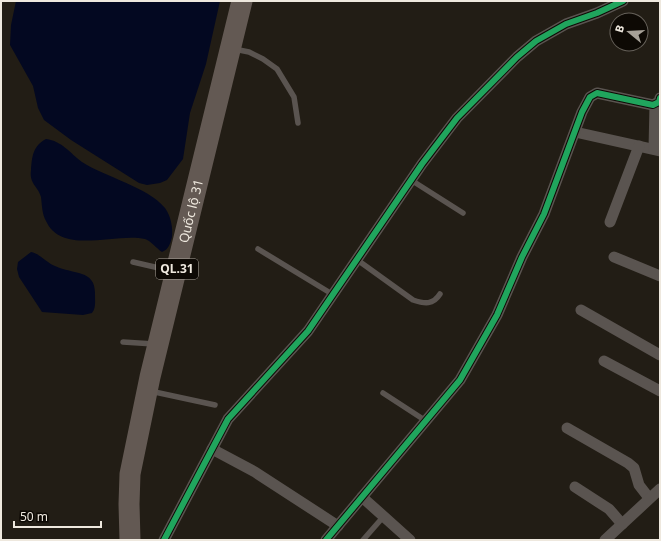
<svg xmlns="http://www.w3.org/2000/svg" width="661" height="541" viewBox="0 0 661 541" font-family="'Noto Sans',sans-serif">
	<style>
		.water { fill: #030821 }
		.lines { fill: none; stroke-linecap: round; stroke-linejoin: round }
		.lane { stroke: #5a5450; stroke-width: 5.5 }
		.street { stroke: #5a5450; stroke-width: 11 }
		.highway { stroke: #635953; stroke-width: 21 }
		.cycleway-casing { stroke: #0d0904; stroke-width: 8 }
		.cycleway { stroke: #20a55d; stroke-width: 6 }
		.labels { text-anchor: middle; stroke-width: 4; stroke-linejoin: round; paint-order: stroke }
		.shield { fill: #0d0904; stroke: #aaa59d; stroke-width: 1 }
		.shield-label { font-size: 12px; font-weight: bold; fill: #eee8de }
		.street-label { font-size: 13px; fill: #eee8de; stroke: #0d0904 }
	</style>
	<rect width="100%" height="100%" fill="#221d15"/>
	<g class="water">
		<polygon points="16,1 220,1 206,64 190,113 183,159 167,180 160,183 147,185 139,183 71,140 44,120 38,108 33,86 10,45 11,25"/>
		<path d="M46,139C62,141 70,153 82,162C105,177 148,187 165,208C171,216 173,228 172,237C170,244 169,249 162,252C156,248 151,241 145,239C116,232 62,256 46,221C42,214 42,205 41,197C38,186 29,184 31,170C32,156 33,146 46,139Z"/>
		<path d="M31,252C39,253 47,263 55,266C74,275 96,269 95,295C95,302 96,308 92,313L83,315L42,312L19,277L17,269L18,262Z"/>
	</g>
	<g class="lines">
		<g class="lane">
			<polyline points="234,49 249,52 263,59 277,69 294,97 298,123"/>
			<polyline points="411,180 463,213"/>
			<polyline points="258,249 332,294"/>
			<path d="M356,259L413,300C425,304 433,305 440,294"/>
			<polyline points="133,262 172,271"/>
			<polyline points="123,342 154,344"/>
			<polyline points="150,391 215,405"/>
			<polyline points="383,393 426,421"/>
			<polyline points="363,540 384,516"/>
		</g>
		<g class="street">
			<polyline points="575,132 660,151"/>
			<polyline points="654,149 655,104"/>
			<polyline points="610,222 639,146"/>
			<polyline points="614,257 660,276"/>
			<polyline points="581,310 660,355"/>
			<polyline points="604,361 660,391"/>
			<polyline points="567,428 628,463 634,468 639,485 649,498"/>
			<polyline points="212,449 255,472 338,526"/>
			<polyline points="575,487 609,509 622,524"/>
			<polyline points="362,497 410,540"/>
			<polyline points="164,540 228,419 308,331 422,164 457,118 517,57 536,41 566,24 597,13 623,1"/>
			<polyline points="326,540 460,380 497,315 522,257 544,214 582,112 590,97 597,93 653,105 659,102 660,98"/>
			<polyline points="605,540 660,489"/>
		</g>
		<path class="highway" id="s1" d="M130,540L129,504L130,474L150,377L242,1"/>
		<g class="cycleway-casing">
			<g id="cycleway">
				<polyline points="164,540 228,419 308,331 422,164 457,118 517,57 536,41 566,24 597,13 623,1"/>
				<polyline points="326,540 460,380 497,315 522,257 544,214 582,112 590,97 597,93 653,105 659,102 660,98"/>
			</g>
		</g>
		<use href="#cycleway" class="cycleway"/>
	</g>
	<g class="labels">
		<rect class="shield" x="156" y="259" width="42" height="20" rx="3"/>
		<g class="shield-label">
			<text x="177" y="273">QL.31</text>
		</g>
		<g class="street-label">
			<text dy="5" stroke="none"><textPath href="#s1" startOffset="336">Quốc lộ 31</textPath></text>
		</g>
	</g>
	<rect width="661" height="541" fill="none" stroke="#eee8de" stroke-width="4"/>
	<g transform="translate(629 32) rotate(288)"><circle r="19" fill="#0d0904" stroke="#67625b"/>
	<path d="M0-3L7 15L0 10L-7 15Z" fill="#a7a198"/>
	<text y="-6" font-size="11" font-weight="bold" text-anchor="middle" fill="#eee8de">B</text>
	</g>
	<path d="M14 521v6h87v-6" fill="none" stroke="#eee8de" stroke-width="2"/>
	<text x="20" y="521" font-size="12" fill="#eee8de" stroke="#0d0904" stroke-width="3" paint-order="stroke">50 m</text>
</svg>
